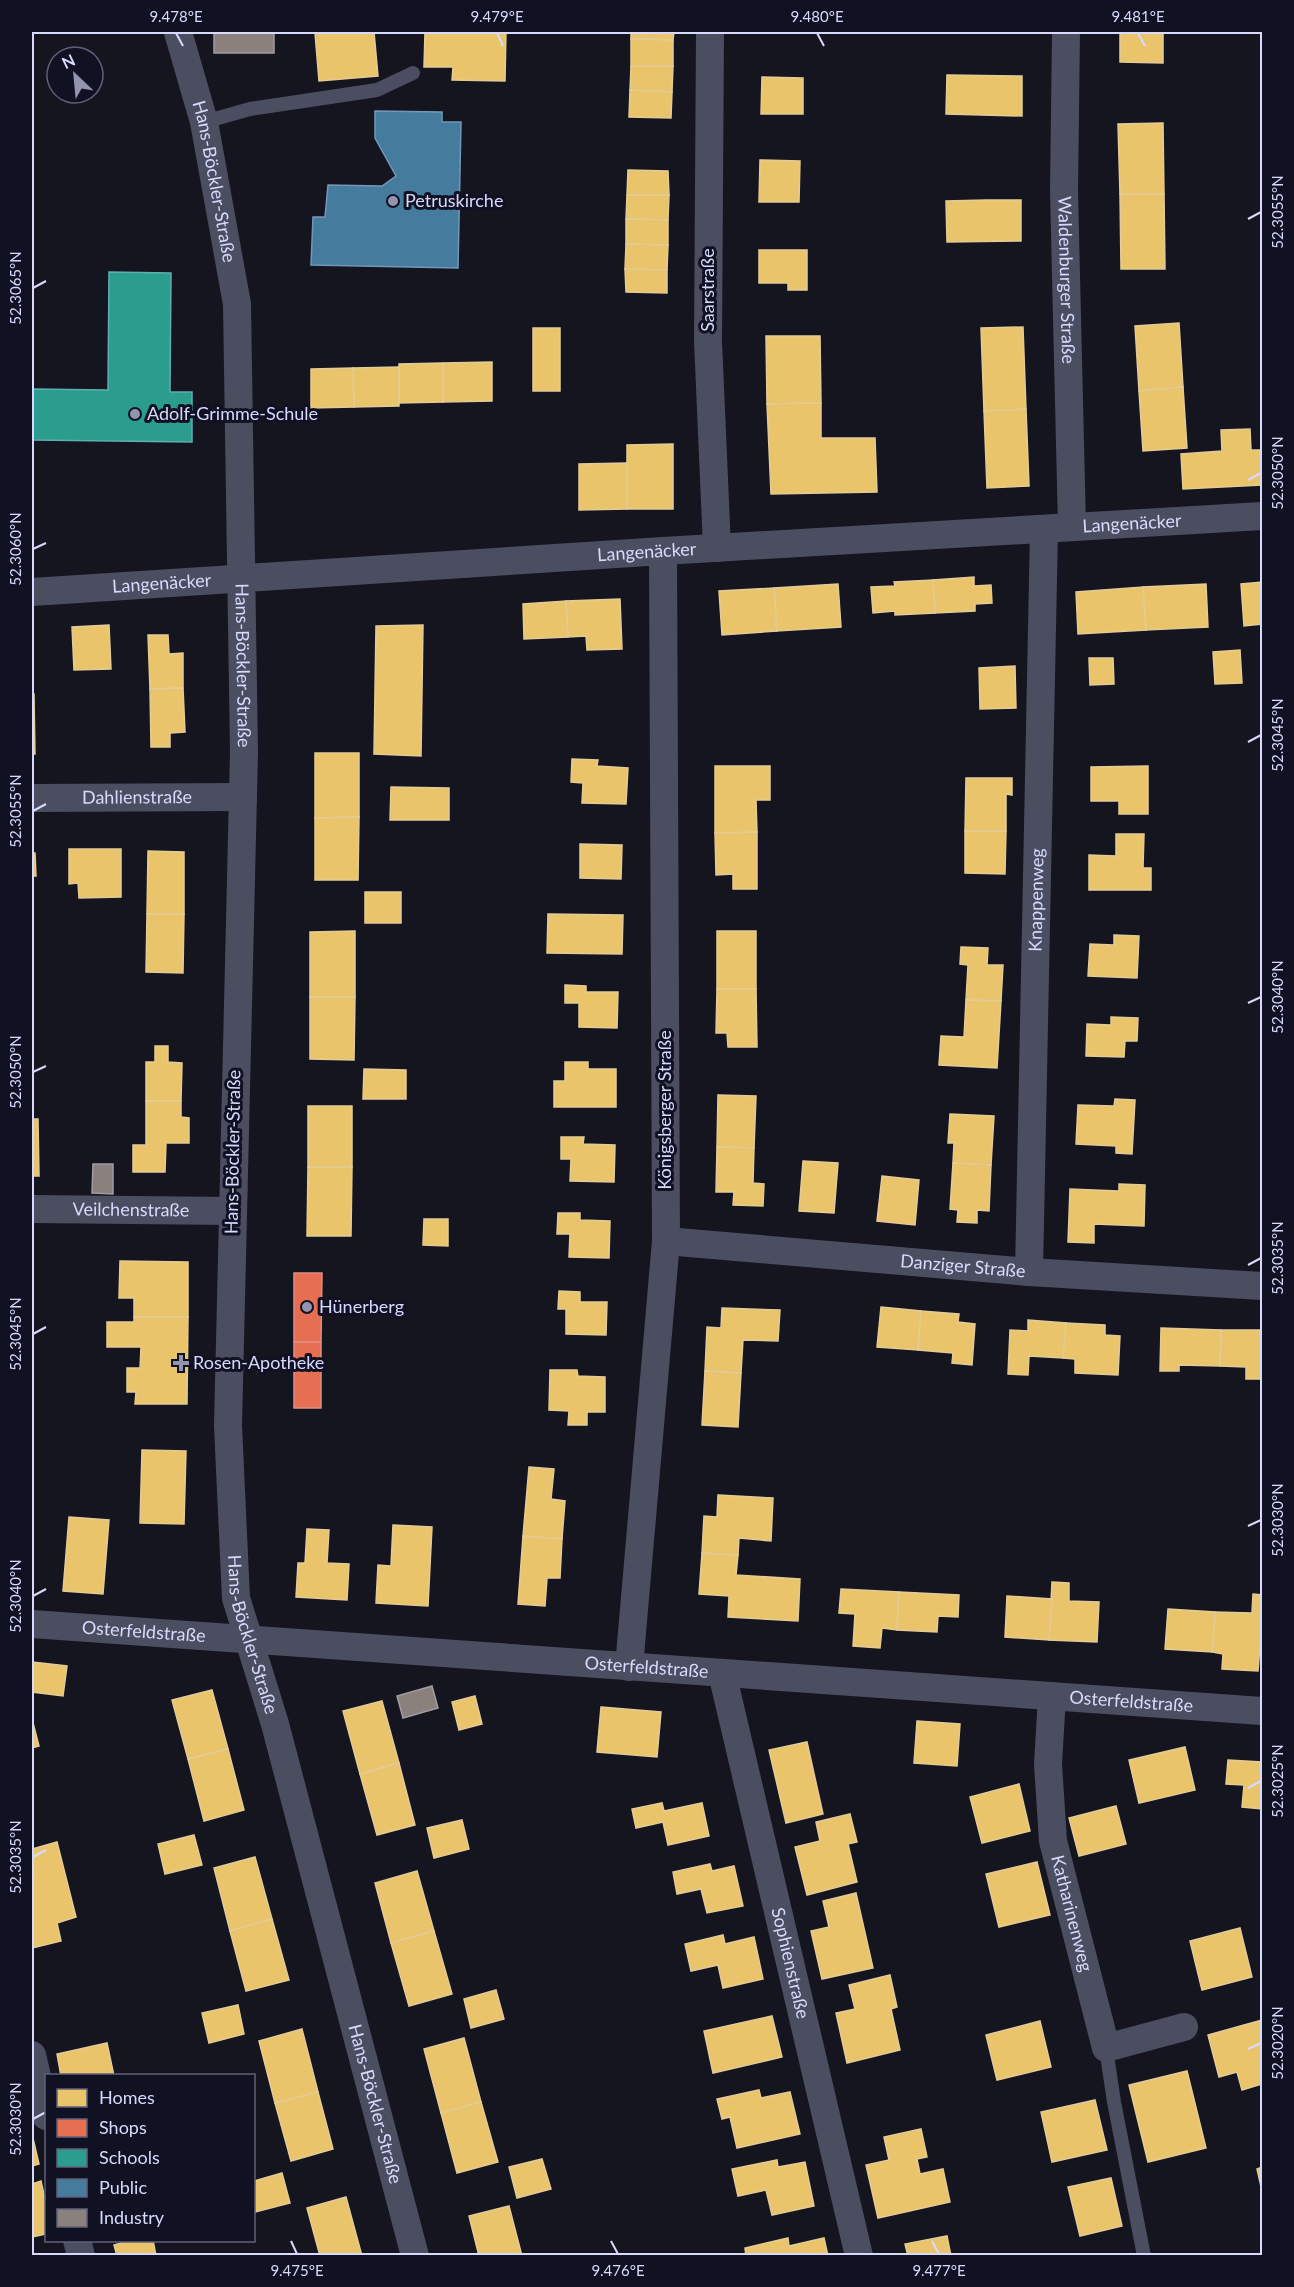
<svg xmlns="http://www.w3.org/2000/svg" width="1294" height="2287" viewBox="0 0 1294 2287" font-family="Lato,sans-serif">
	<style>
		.homes { fill: #e9c46a; stroke: #e4cb96; stroke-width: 1.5 }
		.shops { fill: #e76f51; stroke: #e28f84; stroke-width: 1.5 }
		.schools { fill: #2a9d8f; stroke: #5eafb0; stroke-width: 1.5 }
		.public { fill: #457b9d; stroke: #7198ba; stroke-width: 1.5 }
		.industry { fill: #8a817c; stroke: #a19ca2; stroke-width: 1.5 }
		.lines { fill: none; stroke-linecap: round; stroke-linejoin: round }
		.lane { stroke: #4b4e60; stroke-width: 14 }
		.street { stroke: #4b4e60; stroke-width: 28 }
		.ticks { fill: none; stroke: #d7dafc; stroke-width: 2 }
		.poi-dot { fill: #9395af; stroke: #111124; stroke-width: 2 }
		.labels { text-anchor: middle; stroke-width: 6; stroke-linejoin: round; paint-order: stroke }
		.street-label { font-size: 18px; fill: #d7dafc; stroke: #111124 }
		.poi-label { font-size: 18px; fill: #d7dafc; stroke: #111124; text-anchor: start }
		.neatline { fill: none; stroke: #d7dafc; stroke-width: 2 }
		.ticks-label { font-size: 15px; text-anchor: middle; fill: #d7dafc }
	</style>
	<rect width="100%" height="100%" fill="#151520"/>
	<g class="homes">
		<polygon points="333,32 374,32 378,76 319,81 315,33"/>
		<polygon points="425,32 506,32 505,81 452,80 453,67 424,67"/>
		<polygon points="631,32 674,32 673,40 631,39"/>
		<polygon points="1120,32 1163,32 1163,63 1120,62"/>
		<polygon points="631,39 673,40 673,66 631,66"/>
		<polygon points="631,66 673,66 672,92 630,90"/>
		<polygon points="947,75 1022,76 1022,116 946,114"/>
		<polygon points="762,77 803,78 803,114 761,114"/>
		<polygon points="630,90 672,92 671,118 629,117"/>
		<polygon points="1163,123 1164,194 1120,194 1118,124"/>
		<polygon points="760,160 800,161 799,202 759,202"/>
		<polygon points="628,170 668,171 669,195 627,195"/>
		<polygon points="1120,194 1164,194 1165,269 1121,269"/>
		<polygon points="627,195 669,195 668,220 626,219"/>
		<polygon points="986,200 1021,200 1021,241 947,242 946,201"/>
		<polygon points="626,219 668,220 668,245 626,244"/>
		<polygon points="626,244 668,245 667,270 625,269"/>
		<polygon points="759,250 807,250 807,290 788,290 788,283 759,283"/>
		<polygon points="625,269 667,270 667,293 626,292"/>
		<polygon points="1179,323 1183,387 1139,391 1135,326"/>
		<polygon points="1023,327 1026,409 984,411 981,328"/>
		<rect x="533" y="328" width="27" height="63"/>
		<polygon points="766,336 820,336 821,403 767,404"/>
		<polygon points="492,362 492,401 443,402 443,363"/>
		<polygon points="443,363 443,402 399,403 399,364"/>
		<polygon points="399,367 399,406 354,407 353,368"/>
		<polygon points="353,368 354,407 311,408 311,369"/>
		<polygon points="1183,387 1187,448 1143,451 1139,391"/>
		<polygon points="821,403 821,438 875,438 877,492 771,494 767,404"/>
		<polygon points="1026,409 1029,486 987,488 984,411"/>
		<polygon points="1250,429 1251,450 1262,450 1262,485 1183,489 1181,454 1222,451 1221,430"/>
		<polygon points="673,444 673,509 627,509 627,445"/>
		<polygon points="627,463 627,509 579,510 579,464"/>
		<polygon points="974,577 974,586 991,585 992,603 975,604 975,611 935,613 933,580"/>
		<polygon points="933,580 935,613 895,615 895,611 873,613 871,587 895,586 894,582"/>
		<polygon points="1262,582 1262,624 1244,626 1241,584"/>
		<polygon points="838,584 841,627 777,631 774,588"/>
		<polygon points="1206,584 1208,627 1146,630 1143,587"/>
		<polygon points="1143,587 1146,630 1078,634 1076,592"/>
		<polygon points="774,588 777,631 722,635 719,591"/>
		<polygon points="620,599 622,649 587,650 586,636 568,637 566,601"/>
		<polygon points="566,601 568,637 524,639 523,604"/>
		<polygon points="109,625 111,669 74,670 72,627"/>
		<polygon points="423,625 421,756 374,754 376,626"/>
		<polygon points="148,635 168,635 169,654 183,653 183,688 150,689"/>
		<polygon points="1240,650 1242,683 1215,684 1213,652"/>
		<polygon points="1089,658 1113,658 1114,684 1090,685"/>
		<polygon points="1015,666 1016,708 980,709 979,668"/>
		<polygon points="183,688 185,732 170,733 170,747 151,747 150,689"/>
		<polygon points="32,694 34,694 35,754 32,754"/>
		<polygon points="315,753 359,753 359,817 315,818"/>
		<polygon points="572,759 598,760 597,766 628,768 626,804 582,803 583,783 571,782"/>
		<polygon points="715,766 770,766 770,800 756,800 757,832 715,833"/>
		<polygon points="1148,766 1148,814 1119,814 1119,801 1091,801 1091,767"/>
		<polygon points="966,778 1012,778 1012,795 1006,794 1006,831 965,831"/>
		<polygon points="391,787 449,788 449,820 390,820"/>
		<polygon points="359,817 358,880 315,880 315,818"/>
		<polygon points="965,831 1006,831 1005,874 965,873"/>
		<polygon points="757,832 757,889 733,889 733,874 716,875 715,833"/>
		<polygon points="1116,834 1144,834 1143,868 1151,868 1151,890 1089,890 1089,855 1116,856"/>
		<polygon points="580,844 622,845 621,879 580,878"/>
		<polygon points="69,849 121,849 121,897 79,898 78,883 69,884"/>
		<polygon points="148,851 184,852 184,914 147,914"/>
		<polygon points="32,853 35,853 36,876 32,876"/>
		<rect x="365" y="892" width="36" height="31"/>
		<polygon points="147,914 184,914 183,973 146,972"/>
		<polygon points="548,914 623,915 622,954 547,953"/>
		<polygon points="355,931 355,997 310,997 310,932"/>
		<rect x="717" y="931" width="39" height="58"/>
		<polygon points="1114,935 1139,936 1137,978 1088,976 1090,944 1114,945"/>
		<polygon points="961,947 988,948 987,965 1003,965 1001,1001 966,1000 968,965 960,964"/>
		<polygon points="565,985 586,986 586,992 618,992 617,1028 579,1027 579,1003 565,1003"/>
		<polygon points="717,989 756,989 757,1047 728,1047 727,1033 716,1033"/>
		<polygon points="310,997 355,997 354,1060 310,1059"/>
		<polygon points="966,1000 1001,1001 997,1068 939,1065 941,1036 964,1037"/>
		<polygon points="1111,1017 1138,1018 1137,1041 1125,1041 1124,1057 1086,1056 1087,1024 1111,1025"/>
		<polygon points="155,1046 168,1046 168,1062 182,1063 181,1101 146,1101 146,1062 155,1062"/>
		<polygon points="565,1062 588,1062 588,1069 616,1069 616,1107 554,1107 554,1081 565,1081"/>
		<polygon points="364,1069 406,1070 406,1099 363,1099"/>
		<polygon points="718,1095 756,1096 754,1148 717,1147"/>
		<polygon points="1115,1099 1135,1100 1132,1154 1116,1153 1116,1146 1076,1144 1078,1105 1114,1106"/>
		<polygon points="146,1101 181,1101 181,1117 189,1118 189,1143 166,1143 165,1172 133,1172 133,1145 146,1145"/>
		<rect x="308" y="1106" width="44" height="61"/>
		<polygon points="950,1114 994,1116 991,1165 953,1163 954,1143 948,1143"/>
		<polygon points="32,1119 38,1119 39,1176 32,1176"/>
		<polygon points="561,1137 584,1137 583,1144 615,1145 614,1182 570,1181 571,1159 561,1159"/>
		<polygon points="717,1147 754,1148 753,1183 764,1184 763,1206 733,1205 734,1192 716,1192"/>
		<polygon points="803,1161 838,1163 834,1213 799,1211"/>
		<polygon points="953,1163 991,1165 989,1211 977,1210 977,1223 957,1222 958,1210 950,1209"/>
		<polygon points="308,1167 352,1167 351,1236 307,1236"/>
		<polygon points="882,1176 919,1180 915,1225 877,1221"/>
		<polygon points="1119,1184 1145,1185 1144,1226 1094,1224 1094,1243 1068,1242 1070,1189 1119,1191"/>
		<polygon points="558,1213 580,1213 580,1220 610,1221 609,1258 569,1257 570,1234 557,1234"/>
		<polygon points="424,1219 448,1219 448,1246 423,1245"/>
		<polygon points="120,1261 188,1262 188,1317 134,1317 134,1298 119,1298"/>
		<polygon points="559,1291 580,1292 580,1302 607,1302 606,1335 566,1334 566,1309 558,1309"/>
		<polygon points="881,1307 921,1311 918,1350 877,1347"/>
		<polygon points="722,1308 780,1310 778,1341 743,1340 741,1373 705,1371 707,1327 721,1328"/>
		<polygon points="921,1311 959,1314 958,1322 975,1324 972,1365 952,1363 953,1353 918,1350"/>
		<polygon points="134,1317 188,1317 187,1404 135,1404 136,1392 127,1392 127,1368 140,1368 141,1347 107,1347 107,1322 134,1322"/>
		<polygon points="1028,1320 1066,1323 1063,1358 1029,1356 1028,1375 1008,1374 1010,1330 1028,1331"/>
		<polygon points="1066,1323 1105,1325 1105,1335 1120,1336 1118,1375 1075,1373 1075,1359 1063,1358"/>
		<polygon points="1161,1328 1221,1330 1220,1366 1179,1365 1179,1371 1160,1371"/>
		<polygon points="1221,1330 1262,1330 1262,1379 1246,1379 1246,1367 1220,1366"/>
		<polygon points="550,1370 577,1370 578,1376 605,1377 605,1412 587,1412 587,1425 568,1425 569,1411 549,1410"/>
		<polygon points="705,1371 741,1373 738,1427 702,1425"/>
		<polygon points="142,1450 186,1451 184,1524 140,1523"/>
		<polygon points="529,1467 554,1469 551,1499 565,1501 562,1539 523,1536"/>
		<polygon points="718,1495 773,1498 771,1541 739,1538 738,1555 702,1553 704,1516 717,1517"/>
		<polygon points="69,1517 109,1520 103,1594 63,1591"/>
		<polygon points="393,1525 432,1527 428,1606 376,1603 378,1565 391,1566"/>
		<polygon points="307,1529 329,1530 327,1563 349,1564 347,1600 296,1597 298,1563 305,1563"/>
		<polygon points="523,1536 562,1539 560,1578 547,1578 545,1606 518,1604"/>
		<polygon points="702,1553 738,1555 736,1575 800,1579 798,1621 728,1617 729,1596 699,1594"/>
		<polygon points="1052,1582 1069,1583 1069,1601 1099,1602 1097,1642 1049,1640"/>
		<polygon points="841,1589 899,1592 897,1630 882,1628 880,1648 853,1646 855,1614 839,1613"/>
		<polygon points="899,1592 959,1595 958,1617 938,1616 937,1632 897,1630"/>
		<polygon points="1253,1594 1262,1595 1262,1647 1260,1646 1258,1671 1222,1669 1223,1654 1212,1652 1215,1612 1252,1613"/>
		<polygon points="1007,1596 1052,1599 1049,1640 1005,1637"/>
		<polygon points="1168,1609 1215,1612 1212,1652 1165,1649"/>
		<polygon points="32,1662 67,1666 63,1696 32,1692"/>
		<polygon points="212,1690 228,1749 188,1759 172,1700"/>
		<polygon points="475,1696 482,1724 459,1730 452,1702"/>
		<polygon points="382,1701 399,1763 360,1774 343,1711"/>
		<polygon points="601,1707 661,1712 657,1757 597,1752"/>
		<polygon points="32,1719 39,1746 32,1748"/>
		<polygon points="917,1721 960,1724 957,1766 914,1763"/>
		<polygon points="807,1742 823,1814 786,1823 769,1750"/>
		<polygon points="1185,1747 1195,1790 1139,1803 1129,1760"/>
		<polygon points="228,1749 244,1810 204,1821 188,1759"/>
		<polygon points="1228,1760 1262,1762 1262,1809 1242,1807 1244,1785 1226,1784"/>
		<polygon points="399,1763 415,1825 377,1835 360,1774"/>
		<polygon points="1019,1784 1030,1831 982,1843 970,1797"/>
		<polygon points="662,1803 664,1811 702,1803 709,1836 668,1845 663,1822 636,1828 632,1809"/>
		<polygon points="1116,1806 1126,1844 1079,1856 1069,1818"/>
		<polygon points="850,1814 857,1842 848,1844 857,1882 807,1895 795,1847 820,1841 816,1822"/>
		<polygon points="462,1820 469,1849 434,1858 427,1828"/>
		<polygon points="194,1835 202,1865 165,1874 158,1844"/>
		<polygon points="57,1842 76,1917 57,1923 61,1941 32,1948 32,1877 34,1876 32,1866 32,1849"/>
		<polygon points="255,1857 272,1919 230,1931 214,1868"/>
		<polygon points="1037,1862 1050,1915 999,1927 986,1874"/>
		<polygon points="710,1864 712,1871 734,1866 743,1906 707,1913 701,1889 677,1894 673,1872"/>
		<polygon points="417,1871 434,1931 391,1943 375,1883"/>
		<polygon points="856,1893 873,1968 822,1979 811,1931 829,1927 823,1901"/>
		<polygon points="272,1919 289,1980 246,1991 230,1931"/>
		<polygon points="1240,1928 1252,1977 1202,1990 1190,1941"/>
		<polygon points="434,1931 452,1994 409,2006 391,1943"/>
		<polygon points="723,1935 725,1944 754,1937 763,1979 723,1988 718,1965 691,1971 685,1944"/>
		<polygon points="890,1975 897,2007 891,2009 900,2050 847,2063 836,2013 855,2009 849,1985"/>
		<polygon points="496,1990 504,2019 471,2028 464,1999"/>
		<polygon points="238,2005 244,2034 209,2043 202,2013"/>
		<polygon points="772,2016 782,2057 713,2073 704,2031"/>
		<polygon points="1262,2020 1262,2084 1242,2090 1237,2072 1219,2077 1208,2035"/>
		<polygon points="1040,2021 1051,2067 997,2080 986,2035"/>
		<polygon points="302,2029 318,2092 275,2103 259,2041"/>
		<polygon points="464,2038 481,2102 441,2113 424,2049"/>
		<polygon points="107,2043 114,2076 61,2076 57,2054"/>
		<polygon points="1187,2071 1206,2148 1148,2162 1129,2085"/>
		<polygon points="759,2090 761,2098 790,2092 800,2134 737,2148 730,2117 722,2119 717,2099"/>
		<polygon points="318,2092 333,2149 291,2161 275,2103"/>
		<polygon points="1095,2100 1107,2150 1052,2162 1041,2112"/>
		<polygon points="481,2102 498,2162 457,2173 441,2113"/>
		<polygon points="921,2129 927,2157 917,2159 920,2174 943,2169 950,2202 878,2218 866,2165 889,2160 884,2137"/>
		<polygon points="32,2134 39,2164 32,2166"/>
		<polygon points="542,2159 551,2189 517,2198 509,2167"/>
		<polygon points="777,2160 778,2167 805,2162 814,2206 772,2215 766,2190 738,2196 732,2169"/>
		<polygon points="1262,2167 1262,2191 1257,2169"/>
		<polygon points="282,2173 290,2203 255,2212 254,2181"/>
		<polygon points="1111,2178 1122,2226 1080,2236 1068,2187"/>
		<polygon points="41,2181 46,2204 46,2234 32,2237 32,2184"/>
		<polygon points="346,2197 362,2256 320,2256 307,2208"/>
		<polygon points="509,2206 522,2256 479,2256 469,2216"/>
		<polygon points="947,2236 951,2256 908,2256 905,2244"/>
		<polygon points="788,2238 789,2246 824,2238 828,2256 746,2256 745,2248"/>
		<polygon points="132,2240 153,2240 156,2256 117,2256 114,2245"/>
	</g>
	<g class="shops">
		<polygon points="294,1273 322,1273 321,1342 294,1342"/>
		<rect x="294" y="1342" width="27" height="66"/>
	</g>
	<polygon class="schools" points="109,272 171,273 170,392 192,392 192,442 32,440 32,389 108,390"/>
	<polygon class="public" points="375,111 442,112 442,122 461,122 458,268 311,265 313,217 325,217 328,185 382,186 396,176 375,138"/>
	<g class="industry">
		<rect x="214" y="32" width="60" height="21"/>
		<polygon points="93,1164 113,1164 113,1194 92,1193"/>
		<polygon points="432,1686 438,1708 403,1718 397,1696"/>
	</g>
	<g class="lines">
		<g class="lane">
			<polyline points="204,122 250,109 377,90 413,73"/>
			<polyline points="1106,2048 1114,2102 1144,2256"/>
		</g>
		<g class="street">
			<path id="s1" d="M178,32L204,122L237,304L244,752L228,1426L236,1598L275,1724L415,2256"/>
			<polyline points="710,32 708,341 717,548"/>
			<path id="s2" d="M1066,32L1064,191L1072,527"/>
			<path id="s3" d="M32,592L663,551L1262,516"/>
			<path id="s4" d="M32,798L243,797"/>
			<path id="s5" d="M32,1209L232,1211"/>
			<path id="s6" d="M666,1241L1029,1272L1262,1286"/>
			<path id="s7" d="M1029,1272L1044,529"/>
			<path id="s8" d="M32,1624L1262,1711"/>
			<polyline points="629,1667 666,1241 663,551"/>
			<path id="s9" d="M722,1673L859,2256"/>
			<path id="s10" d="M1052,1696L1048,1764L1053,1841L1106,2048L1184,2027"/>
			<polyline points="32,2055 46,2116"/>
			<polyline points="77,2240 81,2256"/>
		</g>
	</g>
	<path class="ticks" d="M176,33L183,46M497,33L503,46M817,33L824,46M1138,33L1145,46M1248,219L1261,212M33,288L46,281M1248,480L1261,473M33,549L46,543M1248,742L1261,735M33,811L46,804M1248,1003L1261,997M33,1072L46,1066M1248,1265L1261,1258M33,1334L46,1327M1248,1526L1261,1520M33,1596L46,1589M1248,1788L1261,1781M33,1857L46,1850M1248,2049L1261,2043M33,2119L46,2112M291,2241L297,2254M611,2241L618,2254M932,2241L939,2254"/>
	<g class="poi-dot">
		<circle cx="393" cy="201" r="6"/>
		<circle cx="135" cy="414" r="6"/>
		<circle cx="307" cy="1307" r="6"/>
		<path d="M178 1354h6v6h6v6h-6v6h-6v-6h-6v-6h6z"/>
	</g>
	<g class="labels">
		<g class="street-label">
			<text dy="6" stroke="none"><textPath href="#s1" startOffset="154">Hans-Böckler-Straße</textPath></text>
			<text dy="6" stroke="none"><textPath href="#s2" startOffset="248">Waldenburger Straße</textPath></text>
			<text transform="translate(708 290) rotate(-90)" y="6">Saarstraße</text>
			<text dy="6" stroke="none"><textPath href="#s3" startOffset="1102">Langenäcker</textPath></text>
			<text dy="6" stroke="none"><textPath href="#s3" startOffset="616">Langenäcker</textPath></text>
			<text dy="6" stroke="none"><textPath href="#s3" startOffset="130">Langenäcker</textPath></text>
			<text dy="6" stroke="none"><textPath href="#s1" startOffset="640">Hans-Böckler-Straße</textPath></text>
			<text dy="6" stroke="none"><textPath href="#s4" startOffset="105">Dahlienstraße</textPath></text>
			<text dy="6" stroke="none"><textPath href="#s7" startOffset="372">Knappenweg</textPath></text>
			<text transform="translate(665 1110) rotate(-90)" y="6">Königsberger Straße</text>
			<text transform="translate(233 1152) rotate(-89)" y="6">Hans-Böckler-Straße</text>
			<text dy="6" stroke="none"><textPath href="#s5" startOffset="99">Veilchenstraße</textPath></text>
			<text dy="6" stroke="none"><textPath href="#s6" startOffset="298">Danziger Straße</textPath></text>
			<text dy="6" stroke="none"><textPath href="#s8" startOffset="112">Osterfeldstraße</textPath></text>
			<text dy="6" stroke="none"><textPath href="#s1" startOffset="1612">Hans-Böckler-Straße</textPath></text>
			<text dy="6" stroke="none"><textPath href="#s8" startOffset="616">Osterfeldstraße</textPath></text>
			<text dy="6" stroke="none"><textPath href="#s8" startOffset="1102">Osterfeldstraße</textPath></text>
			<text dy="6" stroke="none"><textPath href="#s10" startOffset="220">Katharinenweg</textPath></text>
			<text dy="6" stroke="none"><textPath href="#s9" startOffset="298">Sophienstraße</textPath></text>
			<text dy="6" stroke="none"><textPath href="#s1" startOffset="2098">Hans-Böckler-Straße</textPath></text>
		</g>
		<g class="poi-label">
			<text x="405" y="207">Petruskirche</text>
			<text x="147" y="420">Adolf-Grimme-Schule</text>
			<text x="319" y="1313">Hünerberg</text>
			<text x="193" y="1369">Rosen-Apotheke</text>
		</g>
	</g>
	<rect width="1294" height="2287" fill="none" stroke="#111124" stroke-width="66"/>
	<rect x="45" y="2074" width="210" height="168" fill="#111124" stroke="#60617a" stroke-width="1.5"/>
	<rect x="57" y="2089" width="30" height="18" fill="#e9c46a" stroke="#60617a" stroke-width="1.5"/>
	<text x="99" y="2104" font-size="18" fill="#d7dafc">Homes</text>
	<rect x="57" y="2119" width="30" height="18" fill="#e76f51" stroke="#60617a" stroke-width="1.5"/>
	<text x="99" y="2134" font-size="18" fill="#d7dafc">Shops</text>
	<rect x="57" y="2149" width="30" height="18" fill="#2a9d8f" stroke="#60617a" stroke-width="1.5"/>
	<text x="99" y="2164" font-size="18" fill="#d7dafc">Schools</text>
	<rect x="57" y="2179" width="30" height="18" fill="#457b9d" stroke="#60617a" stroke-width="1.5"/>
	<text x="99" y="2194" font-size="18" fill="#d7dafc">Public</text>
	<rect x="57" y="2209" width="30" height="18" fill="#8a817c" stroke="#60617a" stroke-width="1.5"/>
	<text x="99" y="2224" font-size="18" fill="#d7dafc">Industry</text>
	<g transform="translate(75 75) rotate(334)"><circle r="28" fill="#111124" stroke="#60617a" stroke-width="1.5"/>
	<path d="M0-4.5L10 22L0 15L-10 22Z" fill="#9395af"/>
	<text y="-9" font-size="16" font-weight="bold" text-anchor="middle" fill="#d7dafc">N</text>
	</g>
	<rect x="33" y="33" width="1228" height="2221" class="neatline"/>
	<g class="ticks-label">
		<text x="176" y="22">9.478°E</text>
		<text x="497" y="22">9.479°E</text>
		<text x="817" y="22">9.480°E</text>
		<text x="1138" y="22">9.481°E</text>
		<text transform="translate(1278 212) rotate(-90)" y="5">52.3055°N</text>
		<text transform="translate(16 288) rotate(-90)" y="5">52.3065°N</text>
		<text transform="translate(1278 473) rotate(-90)" y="5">52.3050°N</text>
		<text transform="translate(16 549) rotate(-90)" y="5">52.3060°N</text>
		<text transform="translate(1278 735) rotate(-90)" y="5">52.3045°N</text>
		<text transform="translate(16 811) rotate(-90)" y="5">52.3055°N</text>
		<text transform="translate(1278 997) rotate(-90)" y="5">52.3040°N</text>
		<text transform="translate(16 1072) rotate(-90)" y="5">52.3050°N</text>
		<text transform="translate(1278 1258) rotate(-90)" y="5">52.3035°N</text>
		<text transform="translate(16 1334) rotate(-90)" y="5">52.3045°N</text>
		<text transform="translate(1278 1520) rotate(-90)" y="5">52.3030°N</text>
		<text transform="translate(16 1596) rotate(-90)" y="5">52.3040°N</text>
		<text transform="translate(1278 1781) rotate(-90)" y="5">52.3025°N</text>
		<text transform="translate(16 1857) rotate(-90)" y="5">52.3035°N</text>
		<text transform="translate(1278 2043) rotate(-90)" y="5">52.3020°N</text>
		<text transform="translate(16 2119) rotate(-90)" y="5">52.3030°N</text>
		<text x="297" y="2276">9.475°E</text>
		<text x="618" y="2276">9.476°E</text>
		<text x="939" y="2276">9.477°E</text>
	</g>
</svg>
